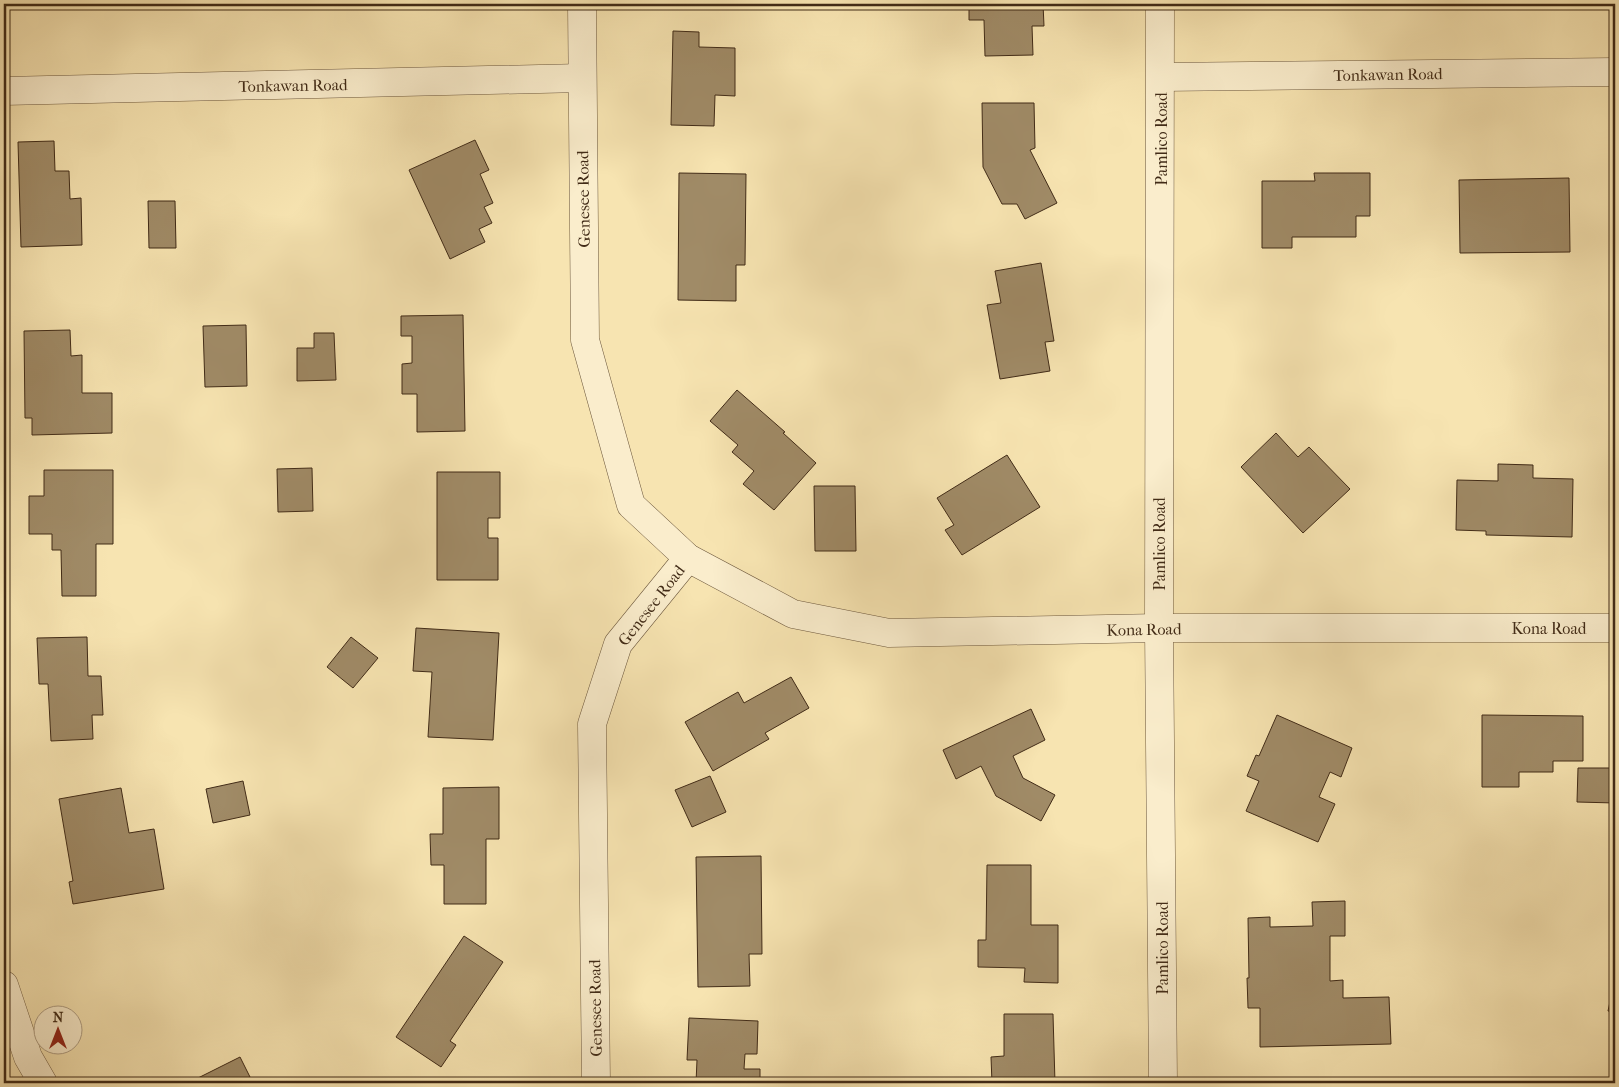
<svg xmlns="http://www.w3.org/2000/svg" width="1619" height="1087" viewBox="0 0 1619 1087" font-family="'IM FELL French Canon',serif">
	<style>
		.building { fill: #a08b67; stroke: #412b17 }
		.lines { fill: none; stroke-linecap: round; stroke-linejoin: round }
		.minor-casing { stroke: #6e593e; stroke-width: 29 }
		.minor { stroke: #faedcc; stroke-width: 28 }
		.labels { text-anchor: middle; stroke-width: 4; stroke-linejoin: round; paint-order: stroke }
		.street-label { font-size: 16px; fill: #412b17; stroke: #faedcc }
	</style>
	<rect width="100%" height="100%" fill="#f7e4b1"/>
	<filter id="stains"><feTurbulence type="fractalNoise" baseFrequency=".004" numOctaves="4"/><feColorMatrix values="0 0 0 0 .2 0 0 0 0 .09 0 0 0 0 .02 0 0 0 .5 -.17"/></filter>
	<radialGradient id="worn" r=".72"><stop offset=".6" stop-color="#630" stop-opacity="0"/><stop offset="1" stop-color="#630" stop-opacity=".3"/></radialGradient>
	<g class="building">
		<polygon points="969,4 1043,4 1044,26 1032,26 1033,55 985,56 984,20 969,20"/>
		<polygon points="673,31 699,32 699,47 735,48 735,96 715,95 714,126 671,125"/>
		<polygon points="982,103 1034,103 1035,148 1030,150 1057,203 1025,219 1017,204 1002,204 983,167"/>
		<polygon points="475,140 489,170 480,174 493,203 484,207 492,223 479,229 485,242 450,259 409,170"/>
		<polygon points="54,141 55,171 69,171 70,199 81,198 82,245 21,247 18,142"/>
		<polygon points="679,173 746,174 745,265 736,265 736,301 678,300"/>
		<polygon points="1314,173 1370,173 1370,216 1356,216 1356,237 1292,237 1292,248 1262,248 1262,181 1315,181"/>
		<polygon points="1569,178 1570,252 1460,253 1459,180"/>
		<polygon points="148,201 175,201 176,248 149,248"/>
		<polygon points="1041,263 1054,341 1045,342 1050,371 1000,379 987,305 1001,303 995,271"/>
		<polygon points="463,315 465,431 417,432 417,394 402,394 402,364 412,363 412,336 401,336 401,316"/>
		<polygon points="246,325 247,386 205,387 203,326"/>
		<polygon points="70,330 71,356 82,355 82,393 112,393 112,433 32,435 32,418 25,418 24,331"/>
		<polygon points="314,333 334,333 336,380 297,381 297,348 314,348"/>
		<polygon points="737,390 785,432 783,433 816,463 774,510 743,484 754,471 732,452 738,445 710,421"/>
		<polygon points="1276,433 1298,457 1309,447 1350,489 1303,533 1241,467"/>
		<polygon points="1007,455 1040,507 962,555 945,530 954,525 937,498"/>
		<polygon points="1498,464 1533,465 1533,478 1573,479 1572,537 1486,535 1486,531 1456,530 1457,480 1498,481"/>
		<polygon points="312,468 313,511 278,512 277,469"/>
		<polygon points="44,470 113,470 113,544 96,544 96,596 62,596 61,550 52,550 52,534 29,534 29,496 44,496"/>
		<polygon points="437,472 500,472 500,518 488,518 488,538 498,538 498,580 437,580"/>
		<polygon points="814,486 855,486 856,551 815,551"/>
		<polygon points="416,628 499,633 493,740 428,737 432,672 413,671"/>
		<polygon points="87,637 88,676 101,676 103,715 92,715 93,739 51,741 48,684 39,684 37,638"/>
		<polygon points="351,637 378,658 353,688 327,667"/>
		<polygon points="791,677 809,708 765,733 769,739 713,771 685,722 738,692 744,703"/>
		<polygon points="1031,709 1045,740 1013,756 1023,778 1055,795 1041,821 996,796 981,766 956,779 943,750"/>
		<polygon points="1277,715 1352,748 1341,777 1330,772 1319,797 1335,804 1318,842 1246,811 1259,781 1247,776 1256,755 1259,756"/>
		<polygon points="1482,715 1583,716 1583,761 1553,761 1553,772 1519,772 1519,787 1482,787"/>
		<polygon points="1578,768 1615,768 1615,803 1577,802"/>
		<polygon points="710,776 726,812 692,827 675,790"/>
		<polygon points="243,781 250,815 213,823 206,789"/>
		<polygon points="499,787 499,839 486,839 486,904 444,904 444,865 431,865 430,834 443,834 443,788"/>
		<polygon points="121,788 129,833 154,829 164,889 73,904 69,882 73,881 59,799"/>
		<polygon points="761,856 762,954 749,954 750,986 698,987 696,857"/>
		<polygon points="987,865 1031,865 1031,925 1058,925 1058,983 1024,982 1025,968 978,967 978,940 986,940"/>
		<polygon points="1345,901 1345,936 1330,936 1330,981 1343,980 1343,998 1389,997 1391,1044 1260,1047 1260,1008 1248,1008 1247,978 1249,978 1248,918 1270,917 1270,927 1313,926 1312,902"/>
		<polygon points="464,936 503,962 450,1041 456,1045 441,1067 396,1037"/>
		<polygon points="1615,978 1615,1012 1608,1011"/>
		<polygon points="1004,1014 1053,1014 1055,1083 992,1083 991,1057 1004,1056"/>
		<polygon points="689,1018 758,1021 757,1054 745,1054 744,1069 760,1069 760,1083 696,1083 697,1060 687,1060"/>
		<polygon points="240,1057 253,1083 188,1083"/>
	</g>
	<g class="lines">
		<g class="minor-casing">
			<g id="minor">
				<polyline points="582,4 585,340 631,505 688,558 793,614 889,633 1159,628 1615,628"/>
				<polyline points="1160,4 1159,628 1163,1083"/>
				<polyline points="1161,77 1615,72"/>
				<polyline points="4,91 582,78"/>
				<polyline points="4,985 28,1057 43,1083"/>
				<polyline points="596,1083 592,724 618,644 688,558"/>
			</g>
		</g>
		<use href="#minor" class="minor"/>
	</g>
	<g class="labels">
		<g class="street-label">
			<text transform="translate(1388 74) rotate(-1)" y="6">Tonkawan Road</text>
			<text transform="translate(293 85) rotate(-1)" y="6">Tonkawan Road</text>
			<text transform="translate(1161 139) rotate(-90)" y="6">Pamlico Road</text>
			<text transform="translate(583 199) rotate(-91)" y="6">Genesee Road</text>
			<text transform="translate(1159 544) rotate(-90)" y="6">Pamlico Road</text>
			<text transform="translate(651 605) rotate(-52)" y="6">Genesee Road</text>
			<text x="1549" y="634">Kona Road</text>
			<text transform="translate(1144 629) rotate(-1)" y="6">Kona Road</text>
			<text transform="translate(1162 948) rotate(-90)" y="6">Pamlico Road</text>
			<text transform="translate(595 1008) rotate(-91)" y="6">Genesee Road</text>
		</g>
	</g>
	<rect width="1619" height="1087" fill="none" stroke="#f7e4b1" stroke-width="20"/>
	<rect x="5" y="5" width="1609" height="1077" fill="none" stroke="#412b17" stroke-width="2.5"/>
	<rect x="10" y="10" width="1599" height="1067" fill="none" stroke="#412b17"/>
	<g transform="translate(58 1030)"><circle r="24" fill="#faedcc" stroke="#b09f84"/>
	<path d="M0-4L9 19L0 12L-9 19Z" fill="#8f2418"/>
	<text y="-8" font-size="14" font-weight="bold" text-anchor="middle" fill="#412b17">N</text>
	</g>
	<rect width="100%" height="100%" filter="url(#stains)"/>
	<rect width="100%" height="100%" fill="url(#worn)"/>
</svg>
